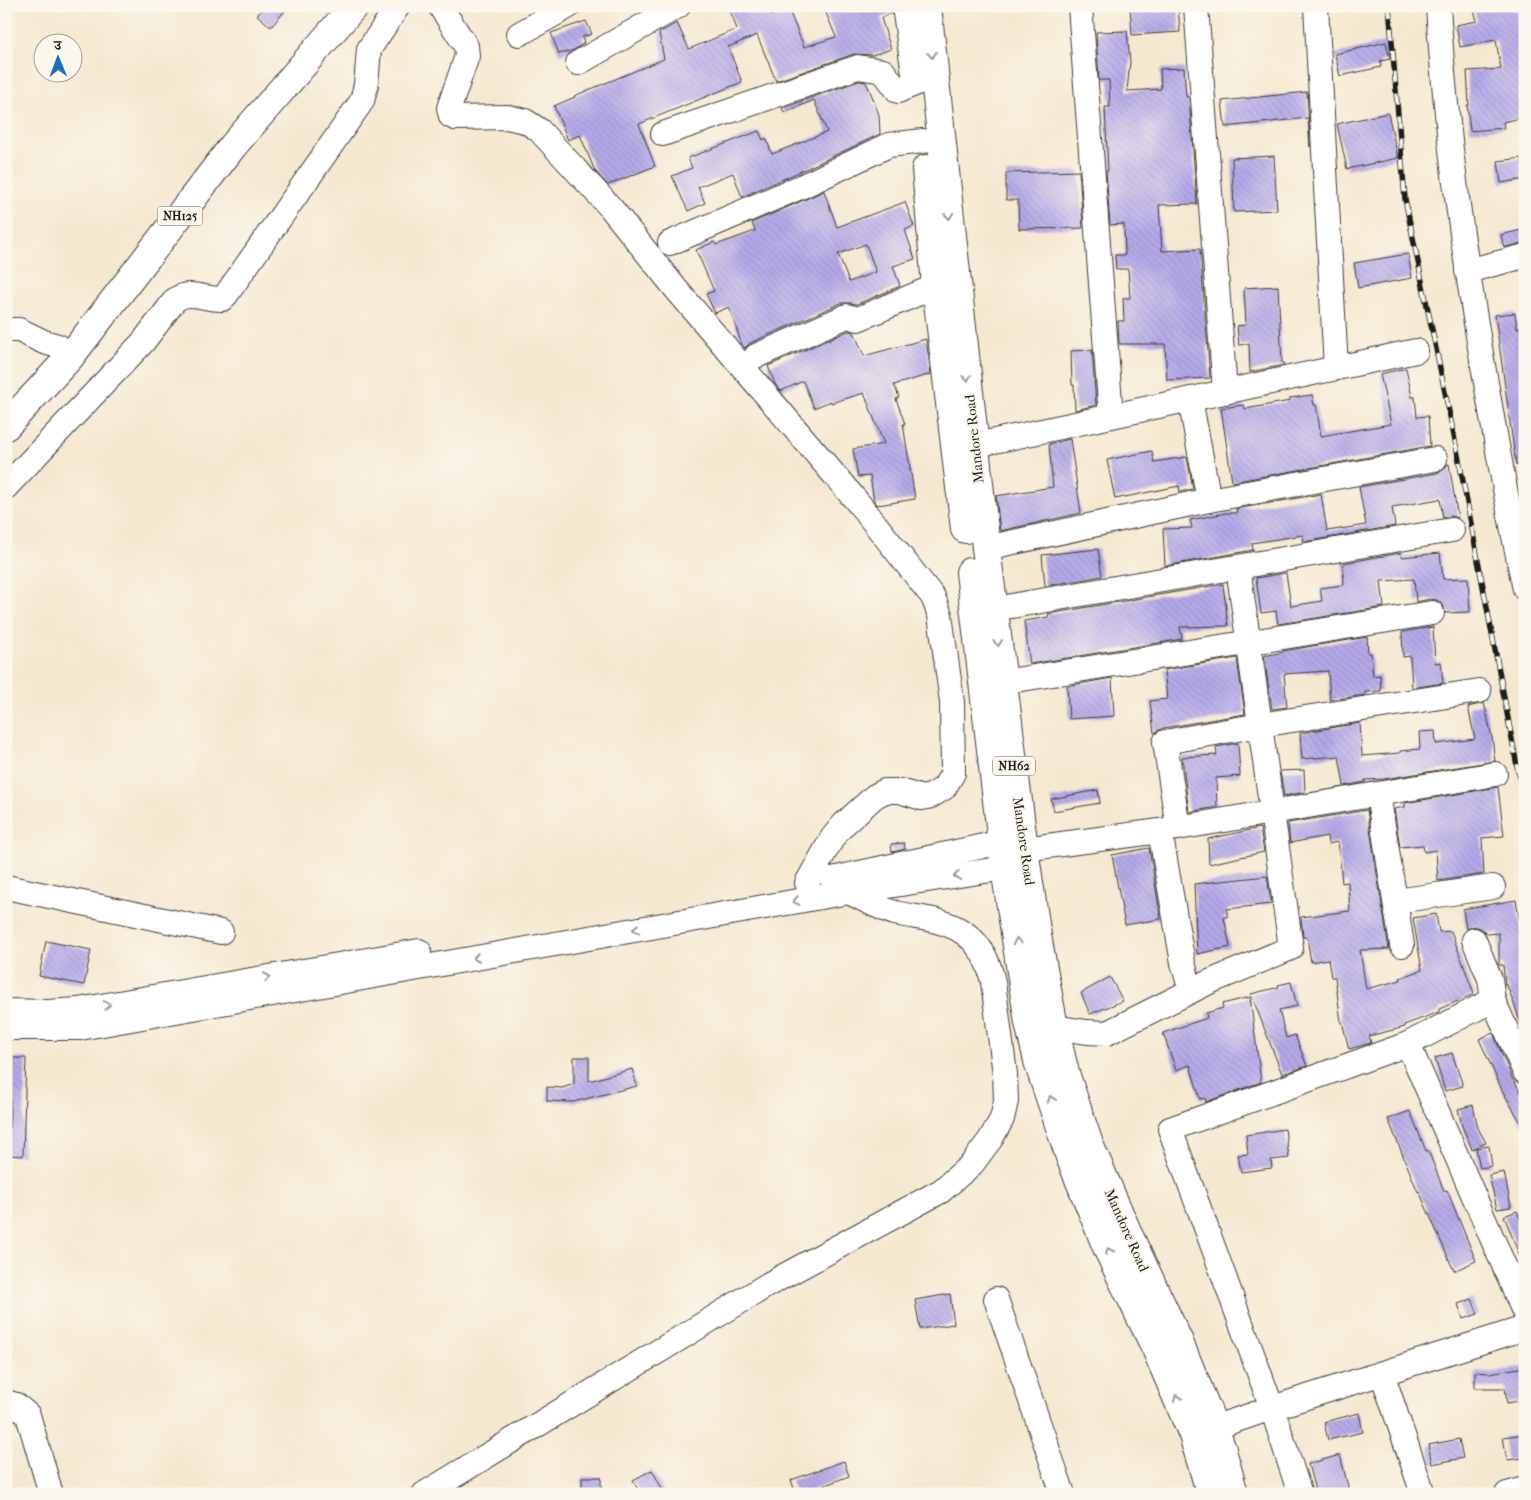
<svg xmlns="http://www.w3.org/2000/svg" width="1531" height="1500" viewBox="0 0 1531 1500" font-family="'IM FELL French Canon','Noto Serif Devanagari',serif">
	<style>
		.building { fill: url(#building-back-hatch); fill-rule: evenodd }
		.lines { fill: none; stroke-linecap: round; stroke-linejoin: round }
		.minor-casing { stroke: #3d3b37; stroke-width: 26 }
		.highway-casing { stroke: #3d3b37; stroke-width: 30 }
		.minor { stroke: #fff; stroke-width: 24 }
		.highway { stroke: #fff; stroke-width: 28 }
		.rail-casing { stroke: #1c1c1c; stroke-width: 5.5 }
		.rail { stroke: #fbf7ec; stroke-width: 4; stroke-dasharray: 11; stroke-linecap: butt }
		.oneway { stroke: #999 }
		.labels { text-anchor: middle; stroke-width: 4; stroke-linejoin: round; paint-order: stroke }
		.shield { fill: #fbf7ec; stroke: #5f5e5a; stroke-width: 1 }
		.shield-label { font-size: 12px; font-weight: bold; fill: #1c1c1c }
		.street-label { font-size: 14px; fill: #1c1c1c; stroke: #fbf7ec }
	</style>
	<defs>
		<pattern id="building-back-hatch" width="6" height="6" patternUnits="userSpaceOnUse" patternTransform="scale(1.25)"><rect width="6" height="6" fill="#b5a9e9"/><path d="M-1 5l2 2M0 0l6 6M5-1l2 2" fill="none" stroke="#9b91c7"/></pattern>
	</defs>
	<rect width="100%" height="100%" fill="#fbf7ec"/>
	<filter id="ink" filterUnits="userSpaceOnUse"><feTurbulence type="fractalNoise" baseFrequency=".02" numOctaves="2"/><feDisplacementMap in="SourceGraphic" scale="10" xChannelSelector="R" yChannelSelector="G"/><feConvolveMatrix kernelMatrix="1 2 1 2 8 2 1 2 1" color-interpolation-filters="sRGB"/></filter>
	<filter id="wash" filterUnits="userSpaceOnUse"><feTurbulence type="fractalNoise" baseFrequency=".0096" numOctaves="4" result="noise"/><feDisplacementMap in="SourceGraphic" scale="20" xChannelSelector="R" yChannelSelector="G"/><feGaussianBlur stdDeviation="1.12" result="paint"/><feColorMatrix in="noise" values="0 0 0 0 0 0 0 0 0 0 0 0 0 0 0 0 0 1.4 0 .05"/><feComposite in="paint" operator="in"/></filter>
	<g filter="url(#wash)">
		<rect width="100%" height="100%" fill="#f5e8d0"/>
		<g id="blocks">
			<g class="building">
				<polygon points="265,6 289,6 271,27 257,15"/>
				<polygon points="728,6 767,6 771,15 788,8 804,47 836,37 823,6 891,6 891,13 881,18 891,49 872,55 854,54 776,81 757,35 728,47 742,82 639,124 655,166 608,185 595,171 580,135 568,140 554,106 575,97 574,96 664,59 659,33 677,23 689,49 737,29"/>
				<polygon points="1130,6 1178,6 1180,32 1132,35"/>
				<polygon points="1473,6 1525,6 1525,117 1503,122 1504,128 1470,131 1467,105 1469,105 1467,71 1501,69 1496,40 1460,47 1456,25 1477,21"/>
				<polygon points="586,21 592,34 582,37 584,43 574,50 559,54 551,33"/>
				<polygon points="1127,31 1130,62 1127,91 1161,89 1160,69 1184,68 1186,97 1189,97 1197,204 1159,205 1162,251 1200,249 1210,378 1167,380 1165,344 1119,344 1118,321 1124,321 1123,298 1130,298 1128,269 1116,269 1115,255 1125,255 1124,224 1110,225 1106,171 1108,171 1105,107 1110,107 1109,80 1099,80 1096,32"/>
				<polygon points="1386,42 1390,59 1380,61 1381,67 1340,76 1335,54"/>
				<polygon points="859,81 866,82 872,96 879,115 880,134 799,172 742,197 733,173 698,187 705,203 688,211 672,176 692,168 688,158 759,131 763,140 766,138 772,154 827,132 814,100 784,113 782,108"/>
				<polygon points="1307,92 1310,147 1308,118 1225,127 1222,101"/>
				<polygon points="1388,113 1398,158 1347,169 1337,124"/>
				<polygon points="1274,156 1277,210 1234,212 1232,158"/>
				<polygon points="1522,158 1525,179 1501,183 1498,161"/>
				<polygon points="1079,171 1083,228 1019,229 1018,200 1006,200 1006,173"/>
				<path d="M824,191L837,227L905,202L914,226L905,230L915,259L893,266L900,286L857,304L850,303H841L750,343L745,348L742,345L729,307L715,313L706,294L714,291L696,250L714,242L716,245L755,231L752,223ZM866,244L876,272L849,282L838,254Z"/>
				<polygon points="1525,229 1525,243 1504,247 1501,235"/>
				<polygon points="1408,254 1412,278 1358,288 1354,263"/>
				<polygon points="1278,286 1282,363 1283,363 1284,365 1250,372 1249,344 1239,345 1237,326 1246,325 1244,288"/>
				<polygon points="1515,313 1517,328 1525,327 1525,464 1516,465 1495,315"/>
				<polygon points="848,331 854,332 864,356 926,339 931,374 894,385 899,397 896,399 905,424 903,424 915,499 878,505 874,501 870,476 858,477 853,449 884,444 864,393 831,403 831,401 814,408 803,381 781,391 775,384 768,366"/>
				<polygon points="1092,350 1096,405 1075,410 1074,385 1072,385 1071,351"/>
				<polygon points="1406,368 1412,397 1415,397 1417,417 1428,416 1430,446 1232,482 1221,408 1244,405 1245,409 1290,401 1290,398 1312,395 1314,405 1316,405 1321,436 1391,424 1380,374"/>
				<polygon points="1070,439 1081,513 1000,531 996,496 1053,487 1049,444"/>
				<polygon points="1152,451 1154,462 1187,457 1193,489 1180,492 1179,486 1115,499 1107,460"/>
				<polygon points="1448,464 1449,464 1458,518 1450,516 1443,518 1440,499 1392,507 1395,526 1304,542 1303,535 1252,543 1253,550 1165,566 1163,529 1192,528 1190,520 1226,513 1237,513 1236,509 1321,494 1327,531 1366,525 1359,487 1437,473 1443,470"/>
				<polygon points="1098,549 1102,576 1045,586 1042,555"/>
				<polygon points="1401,553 1402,557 1440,553 1443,579 1468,578 1470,612 1445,613 1443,605 1437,600 1430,599 1416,602 1414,579 1381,581 1384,607 1278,624 1276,611 1261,613 1256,578 1286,573 1291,606 1322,601 1320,588 1344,585 1343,563"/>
				<polygon points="1223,584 1228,626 1180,627 1182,639 1030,664 1024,621 1049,617 1048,614"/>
				<polygon points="1433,627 1435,663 1441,662 1443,683 1412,688 1410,656 1403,657 1402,632"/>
				<polygon points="1367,637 1368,653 1371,653 1373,676 1380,675 1381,691 1365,692 1365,695 1330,700 1328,671 1284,674 1287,707 1272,709 1264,656 1283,652 1283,651"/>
				<polygon points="1237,658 1245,714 1163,728 1154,733 1150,701 1167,699 1164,670"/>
				<polygon points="1112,678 1114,716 1069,719 1067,686"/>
				<polygon points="1484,703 1492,737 1495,761 1384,779 1365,780 1365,782 1344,786 1339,756 1302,759 1300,733 1360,723 1362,756 1400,753 1400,751 1420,749 1419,732 1435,731 1436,744 1475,739 1468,707"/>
				<polygon points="1238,743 1240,776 1216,778 1217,807 1189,812 1182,757 1217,755 1216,747"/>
				<polygon points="1304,770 1305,792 1284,796 1280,771"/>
				<polygon points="1498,787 1504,836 1482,838 1484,874 1438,881 1436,850 1424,852 1423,845 1400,847 1394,809 1405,807 1405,803"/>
				<polygon points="1098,790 1100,803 1054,811 1051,799"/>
				<polygon points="1367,810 1389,949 1360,950 1366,989 1401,980 1400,978 1422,970 1413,918 1436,914 1439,932 1451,931 1474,994 1439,1009 1439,1012 1404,1025 1405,1027 1369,1036 1371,1043 1349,1049 1342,1022 1341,1022 1335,977 1331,977 1328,959 1311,962 1307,937 1303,937 1301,917 1350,911 1348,882 1342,883 1338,842 1328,844 1327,836 1290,843 1288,823"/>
				<polygon points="1260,828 1264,852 1209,864 1208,839"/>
				<polygon points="904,843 905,849 892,852 891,844"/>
				<polygon points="1149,848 1161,919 1125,925 1112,855"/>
				<polygon points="1267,876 1271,904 1227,909 1227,917 1224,917 1230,947 1197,954 1194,884"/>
				<polygon points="1516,900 1525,950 1525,1029 1523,1029 1507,985 1505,985 1503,965 1499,965 1499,933 1487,934 1482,929 1475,926 1466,929 1463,909"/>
				<polygon points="46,941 91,950 84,985 39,976"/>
				<polygon points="1110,977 1123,1001 1090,1014 1081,993"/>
				<polygon points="1291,982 1297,1006 1279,1010 1286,1038 1295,1035 1307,1066 1282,1074 1251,994 1279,987 1278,985"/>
				<polygon points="1250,997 1261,1082 1206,1102 1205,1098 1200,1099 1190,1065 1176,1070 1163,1033 1207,1018 1206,1013 1223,1008 1222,1004"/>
				<polygon points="1493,1033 1512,1078 1525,1099 1525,1130 1502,1090 1479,1039"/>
				<polygon points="1452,1053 1463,1086 1445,1091 1435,1058"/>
				<polygon points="574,1057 589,1057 589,1081 632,1069 637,1086 573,1102 547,1101 547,1087 562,1088 574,1084"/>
				<polygon points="12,1058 26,1058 23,1156 8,1155"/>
				<polygon points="1473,1105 1478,1128 1486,1143 1472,1149 1462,1126 1458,1109"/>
				<polygon points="1410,1111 1426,1151 1428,1150 1444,1191 1447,1190 1476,1261 1454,1271 1419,1191 1418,1192 1388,1119"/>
				<polygon points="1285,1129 1289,1158 1271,1160 1272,1168 1241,1172 1238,1155 1248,1154 1246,1135"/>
				<polygon points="1489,1146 1492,1166 1480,1168 1476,1148"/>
				<polygon points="1504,1172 1511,1207 1497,1209 1489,1175"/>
				<polygon points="1517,1211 1525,1230 1524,1267 1504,1216"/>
				<polygon points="950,1294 954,1324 920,1329 915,1300"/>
				<polygon points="1472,1299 1478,1314 1463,1319 1458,1304"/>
				<polygon points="1525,1367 1525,1400 1507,1403 1505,1388 1475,1388 1475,1372 1489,1373"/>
				<polygon points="1359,1413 1363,1432 1328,1440 1324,1422"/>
				<polygon points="1525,1434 1525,1458 1507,1460 1503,1437"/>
				<polygon points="1459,1439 1463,1458 1432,1464 1428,1445"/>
				<polygon points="1340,1455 1350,1494 1316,1494 1308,1464"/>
				<polygon points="844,1461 849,1476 812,1490 814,1494 796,1494 791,1480"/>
				<polygon points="652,1470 665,1494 640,1494 633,1480"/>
				<rect x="582" y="1477" width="19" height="17"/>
			</g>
		</g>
	</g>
	<g filter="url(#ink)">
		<use href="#blocks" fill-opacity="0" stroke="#3d3b37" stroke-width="1"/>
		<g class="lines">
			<g class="minor-casing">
				<g id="minor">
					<polyline points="440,6 466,46 467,56 449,108 451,116 455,118 507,117 525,121 539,130 611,208 676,289 860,505 933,597 940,615 952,702 953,773 944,788 931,796 922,798 900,791 885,791 875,796 843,825 833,837 807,883"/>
					<polyline points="1080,6 1111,416"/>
					<polyline points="1196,6 1225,392"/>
					<polyline points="1316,6 1336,368"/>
					<path d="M1438,6C1446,139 1466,269 1489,400C1500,463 1511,526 1525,589"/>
					<polyline points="519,34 569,6"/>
					<polyline points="578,63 678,6"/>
					<polyline points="663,134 858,67 883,71 898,91 917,83"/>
					<polyline points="670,243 805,185 889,145 923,141"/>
					<polyline points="1467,271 1525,256"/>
					<polyline points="6,330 19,330 44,342 58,346"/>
					<polyline points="756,356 847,316 858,319 936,286"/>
					<polyline points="1190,399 1209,500"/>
					<polyline points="957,449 1416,351"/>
					<path d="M6,487L143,342L175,300C189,289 206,300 222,299L226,295L362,101L366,85L369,49L398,6"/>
					<polyline points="986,548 1209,500 1435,459"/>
					<polyline points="994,609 1452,530"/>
					<polyline points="1003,682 1432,613"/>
					<polyline points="1378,794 1402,945"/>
					<polyline points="1178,828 1165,742 1260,725 1479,691"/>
					<polyline points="1160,831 1183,963 1191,991"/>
					<polyline points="1024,849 1160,831 1495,774"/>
					<polyline points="832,879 1002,842"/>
					<polyline points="6,887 221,932"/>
					<polyline points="1396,901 1493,887"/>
					<polyline points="1474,940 1490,979 1493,1000"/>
					<polyline points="6,1011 47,1012 78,1010 419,951"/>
					<polyline points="1054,1027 1087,1032 1107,1033 1207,983 1291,948 1238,567"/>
					<polyline points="6,1028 80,1028 849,892 1005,868"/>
					<polyline points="1408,1044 1493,1000 1525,1072"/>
					<polyline points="996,1299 1063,1494"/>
					<polyline points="1382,1373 1423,1494"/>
					<polyline points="6,1402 16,1405 28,1415 51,1494"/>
					<polyline points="1198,1433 1272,1408 1525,1328"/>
					<path d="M424,1494L769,1284L941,1191L972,1164L990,1140L1002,1119L1006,1101L1005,1074L993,982C986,947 968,928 933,920C920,917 907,916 895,913C879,908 864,900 849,892"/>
					<polyline points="1300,1494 1272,1408 1170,1129 1408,1044 1525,1314"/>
					<polyline points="1507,1494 1525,1489"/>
				</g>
			</g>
			<g class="highway-casing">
				<g id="highway">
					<polyline points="906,6 916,74"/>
					<polyline points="927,6 986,548 1024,849 1036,930 1054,1027 1065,1073 1089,1144 1130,1238 1179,1342 1214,1427 1222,1450 1234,1494"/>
					<polyline points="926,169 936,286 965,529"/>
					<polyline points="6,426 70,357 233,146 354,6"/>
					<polyline points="970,572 1005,868 1029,1023 1039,1065 1070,1157 1108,1250 1157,1351 1193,1435 1211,1494"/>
				</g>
			</g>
			<use href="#minor" class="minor"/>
			<use href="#highway" class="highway"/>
			<g class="rail-casing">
				<polyline id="rail" points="1389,6 1405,199 1459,460 1518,771 1525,790"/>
			</g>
			<use href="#rail" class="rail"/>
		</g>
		<defs><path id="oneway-chevron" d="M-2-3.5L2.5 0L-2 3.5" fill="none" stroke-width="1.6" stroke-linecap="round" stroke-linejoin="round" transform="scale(1.25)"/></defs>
		<g class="oneway">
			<use href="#oneway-chevron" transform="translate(932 55) rotate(84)"/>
			<use href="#oneway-chevron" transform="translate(949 216) rotate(84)"/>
			<use href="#oneway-chevron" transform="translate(967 378) rotate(84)"/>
			<use href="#oneway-chevron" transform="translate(998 643) rotate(83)"/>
			<use href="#oneway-chevron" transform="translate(957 876) rotate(171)"/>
			<use href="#oneway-chevron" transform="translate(796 901) rotate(170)"/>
			<use href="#oneway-chevron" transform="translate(636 929) rotate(170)"/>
			<use href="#oneway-chevron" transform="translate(1017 941) rotate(-99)"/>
			<use href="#oneway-chevron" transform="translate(476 958) rotate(170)"/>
			<use href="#oneway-chevron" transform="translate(267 977) rotate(-10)"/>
			<use href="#oneway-chevron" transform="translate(107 1005) rotate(-10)"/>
			<use href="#oneway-chevron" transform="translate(1051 1099) rotate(-109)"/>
			<use href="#oneway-chevron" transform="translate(1109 1251) rotate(-114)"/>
			<use href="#oneway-chevron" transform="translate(1177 1398) rotate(-113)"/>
		</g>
	</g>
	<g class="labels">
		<g class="shield">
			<rect x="157.5" y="206.5" width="45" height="19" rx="4"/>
			<rect x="993" y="756.5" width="42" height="19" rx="4"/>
		</g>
		<g class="shield-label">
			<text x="180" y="220">NH125</text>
			<text x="1014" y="770">NH62</text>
		</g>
		<g class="street-label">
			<text transform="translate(974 439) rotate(-96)" y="5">Mandore Road</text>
			<text transform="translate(1024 841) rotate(82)" y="5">Mandore Road</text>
			<text transform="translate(1127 1230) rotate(66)" y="5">Mandore Road</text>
		</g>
	</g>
	<rect width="1531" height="1500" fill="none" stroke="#fbf7ec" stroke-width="25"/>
	<g transform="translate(58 58) rotate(359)"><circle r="24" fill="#fbf7ec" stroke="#a29f99"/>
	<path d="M0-4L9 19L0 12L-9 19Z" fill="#1f6fb2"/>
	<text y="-8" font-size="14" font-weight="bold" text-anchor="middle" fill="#1c1c1c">उ</text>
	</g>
</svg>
